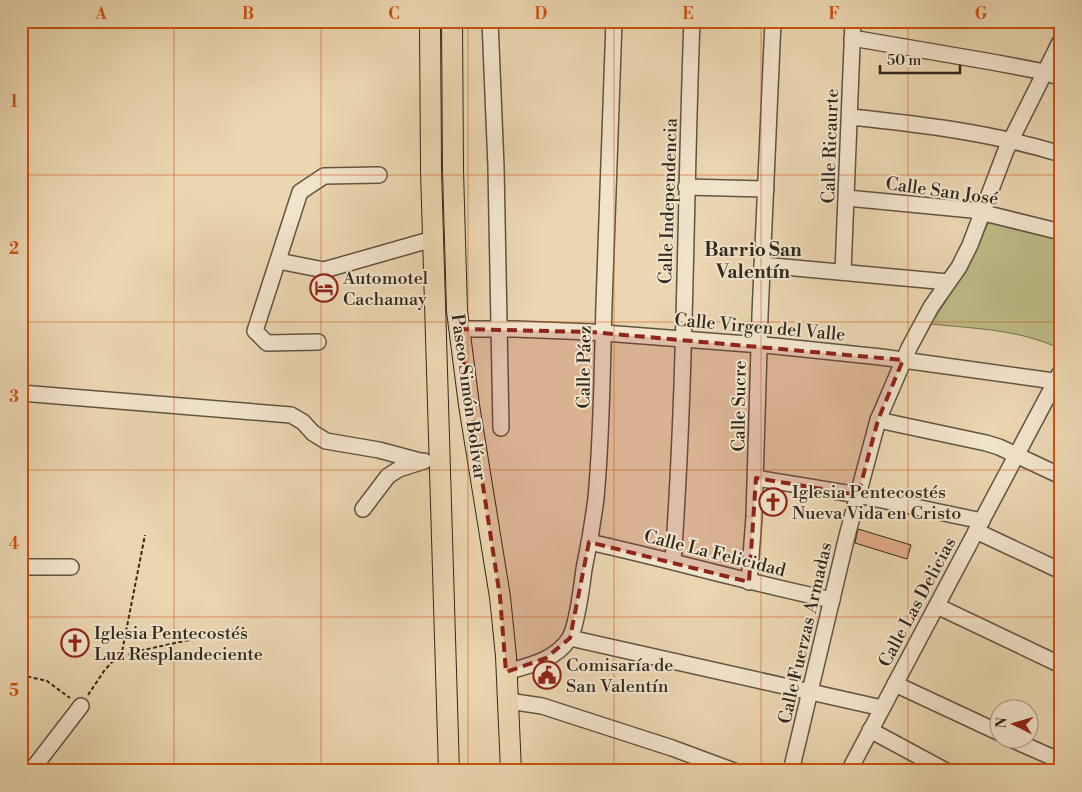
<svg xmlns="http://www.w3.org/2000/svg" width="1082" height="792" viewBox="0 0 1082 792" font-family="'Libre Bodoni',serif">
	<style>
		.green { fill: #bebc87; stroke: #787252 }
		.building { fill: #e3ad88; stroke: #31281e }
		.lines { fill: none; stroke-linecap: round; stroke-linejoin: round }
		.minor-casing { stroke: #605443; stroke-width: 18 }
		.major-casing { stroke: #31281e; stroke-width: 22 }
		.path { stroke: #31281e; stroke-width: 2; stroke-dasharray: 4 2.5; stroke-linecap: butt }
		.minor { stroke: #f2e4cc; stroke-width: 15 }
		.major { stroke: #ebd6b1; stroke-width: 20 }
		.marked { fill: #8f2418; fill-opacity: 0.2; stroke: #8f2418; stroke-width: 4; stroke-dasharray: 10 6; stroke-linejoin: round }
		.grid { fill: none; stroke: #cd520f; stroke-width: 1; stroke-opacity: 0.55 }
		.labels { text-anchor: middle; stroke-width: 4; stroke-linejoin: round; paint-order: stroke }
		.street-label { font-size: 18px; fill: #31281e; stroke: #f2e4cc }
		.poi-label { font-size: 18px; fill: #31281e; stroke: #f2e4cc; text-anchor: start }
		.neighbourhood-label { font-size: 19px; font-weight: bold; fill: #31281e; stroke: #f2e4cc }
		.neatline { fill: none; stroke: #cd520f; stroke-width: 2 }
		.grid-label { font-size: 16px; text-anchor: middle; font-weight: bold; fill: #cd520f }
	</style>
	<rect width="100%" height="100%" fill="#ebd6b1"/>
	<filter id="stains"><feTurbulence type="fractalNoise" baseFrequency=".004" numOctaves="4"/><feColorMatrix values="0 0 0 0 .2 0 0 0 0 .09 0 0 0 0 .02 0 0 0 .5 -.17"/></filter>
	<radialGradient id="worn" r=".72"><stop offset=".6" stop-color="#630" stop-opacity="0"/><stop offset="1" stop-color="#630" stop-opacity=".3"/></radialGradient>
	<path class="green" d="M989,221L1061,239V349C1018,329 977,329 931,324L971,262Z"/>
	<polygon class="building" points="858,529 911,545 907,559 855,543"/>
	<g class="lines">
		<g class="minor-casing">
			<g id="minor">
				<polyline points="490,21 496,167 501,428"/>
				<polyline points="852,38 992,62 1045,72 1061,78"/>
				<path d="M850,117C920,124 993,133 1061,154"/>
				<polyline points="686,187 766,189"/>
				<polyline points="847,198 972,210 1061,232"/>
				<polyline points="278,261 324,270 433,239"/>
				<polyline points="762,265 948,282"/>
				<polyline points="843,272 853,21"/>
				<polyline points="459,329 515,329 591,332 775,346 881,357 1061,382"/>
				<polyline points="318,342 267,343 255,331 300,192 324,176 379,175"/>
				<polyline points="21,393 291,415 303,422 313,433 326,441 379,450 420,461"/>
				<polyline points="878,420 986,443 999,447 1061,476"/>
				<polyline points="756,478 858,495 982,521"/>
				<polyline points="363,509 388,476 399,469 424,461"/>
				<polyline points="976,531 1061,571"/>
				<path d="M589,542C671,560 750,583 832,600"/>
				<path d="M673,561C686,381 685,201 692,21"/>
				<polyline points="21,567 71,567"/>
				<polyline points="749,582 754,517 760,315 773,21"/>
				<polyline points="937,606 1061,665"/>
				<polyline points="570,638 882,708"/>
				<path d="M506,672C528,666 556,660 569,639C577,627 582,585 584,569C589,546 593,522 596,498C602,434 602,370 604,305C607,211 610,116 614,21"/>
				<polyline points="895,684 1000,733"/>
				<polyline points="508,701 542,706 672,748 734,771"/>
				<polyline points="870,730 946,771"/>
				<polyline points="1013,740 1061,761"/>
				<polyline points="31,771 81,706"/>
				<polyline points="791,771 847,536 878,420 909,348 931,307 959,267 970,245 1006,150 1061,40"/>
				<polyline points="849,771 1060,373"/>
			</g>
		</g>
		<g class="major-casing">
			<g id="major">
				<polyline points="430,21 431,170 449,771"/>
				<polyline points="452,21 453,170 457,311 469,405 500,597 506,656 511,771"/>
			</g>
		</g>
		<g class="path">
			<polyline points="121,657 145,535"/>
			<polyline points="21,675 47,681 70,698"/>
			<polyline points="88,695 104,671 112,662 134,652 244,628"/>
		</g>
		<use href="#minor" class="minor"/>
		<use href="#major" class="major"/>
	</g>
	<path class="marked" d="M459,329L591,332L903,360L878,420L858,495L756,478L749,582L589,542L570,638L546,658L506,672L500,597Z"/>
	<path class="grid" d="M174,21V771M321,21V771M468,21V771M614,21V771M761,21V771M908,21V771M21,175H1061M21,322H1061M21,470H1061M21,617H1061"/>
	<defs>
		<g id="hotel-ring" transform="scale(1.4375)"><circle r="9.5" fill="#f2e4cc" stroke="#8f2418" stroke-width="1.5"/><path d="M-6-4.5h1.5V1H6V5H4.5V3h-9V5H-6ZM-4 0a1.8 1.8 0 1 1 3.6 0ZM.5 0V-2.5h3Q6-2.5 6 0Z" fill="#8f2418"/></g>
		<g id="church-ring" transform="scale(1.4375)"><circle r="9.5" fill="#f2e4cc" stroke="#8f2418" stroke-width="1.5"/><path d="M-1.2-6h2.4v3.5h3.3v2.4h-3.3V6h-2.4V-.1h-3.3v-2.4h3.3Z" fill="#8f2418"/></g>
		<g id="civic-ring" transform="scale(1.4375)"><circle r="9.5" fill="#f2e4cc" stroke="#8f2418" stroke-width="1.5"/><path d="M-.6-6.5H3V-4.5H.6V-3L4-1V1h2V6H-6V1h2V-1L-.6-3ZM-1.2 2.5V6h2.4V2.5Z" fill="#8f2418"/></g>
	</defs>
	<g fill-rule="evenodd">
		<use href="#hotel-ring" x="324" y="288"/>
		<use href="#church-ring" x="773" y="502"/>
		<use href="#church-ring" x="75" y="643"/>
		<use href="#civic-ring" x="547" y="675"/>
	</g>
	<g class="labels">
		<g class="street-label">
			<text transform="translate(830 146) rotate(-88)" y="6">Calle Ricaurte</text>
			<text transform="translate(942 191) rotate(8)" y="6">Calle San José</text>
			<text transform="translate(668 201) rotate(-88)" y="6">Calle Independencia</text>
			<text transform="translate(760 327) rotate(5)" y="6">Calle Virgen del Valle</text>
			<text transform="translate(584 367) rotate(-89)" y="6">Calle Páez</text>
			<text transform="translate(469 397) rotate(82)" y="6">Paseo Simón Bolívar</text>
			<text transform="translate(739 406) rotate(-89)" y="6">Calle Sucre</text>
			<text transform="translate(715 553) rotate(14)" y="6">Calle La Felicidad</text>
			<text transform="translate(917 602) rotate(-62)" y="6">Calle Las Delicias</text>
			<text transform="translate(805 633) rotate(-77)" y="6">Calle Fuerzas Armadas</text>
		</g>
		<g class="poi-label">
			<text x="343" y="284">Automotel<tspan x="343" dy="21">Cachamay</tspan></text>
			<text x="792" y="498">Iglesia Pentecostés<tspan x="792" dy="21">Nueva Vida en Cristo</tspan></text>
			<text x="94" y="639">Iglesia Pentecostés<tspan x="94" dy="21">Luz Resplandeciente</tspan></text>
			<text x="566" y="671">Comisaría de<tspan x="566" dy="21">San Valentín</tspan></text>
		</g>
		<g class="neighbourhood-label">
			<text x="753" y="256">Barrio San<tspan x="753" dy="22">Valentín</tspan></text>
		</g>
	</g>
	<rect width="1082" height="792" fill="none" stroke="#ebd6b1" stroke-width="55"/>
	<g transform="translate(1014 724) rotate(275)"><circle r="24" fill="#f2e4cc" stroke="#a59986"/>
	<path d="M0-4L9 19L0 12L-9 19Z" fill="#8f2418"/>
	<text y="-8" font-size="14" font-weight="bold" text-anchor="middle" fill="#31281e">N</text>
	</g>
	<path d="M880 65v8h80v-8" fill="none" stroke="#31281e" stroke-width="2.5"/>
	<text x="887" y="65" font-size="15" fill="#31281e" stroke="#f2e4cc" stroke-width="4" paint-order="stroke">50 m</text>
	<rect x="28" y="28" width="1026" height="736" class="neatline"/>
	<g class="grid-label">
		<text x="101" y="19">A</text>
		<text x="248" y="19">B</text>
		<text x="394" y="19">C</text>
		<text x="541" y="19">D</text>
		<text x="688" y="19">E</text>
		<text x="834" y="19">F</text>
		<text x="981" y="19">G</text>
		<text x="14" y="107">1</text>
		<text x="14" y="254">2</text>
		<text x="14" y="402">3</text>
		<text x="14" y="549">4</text>
		<text x="14" y="696">5</text>
	</g>
	<rect width="100%" height="100%" filter="url(#stains)"/>
	<rect width="100%" height="100%" fill="url(#worn)"/>
</svg>
